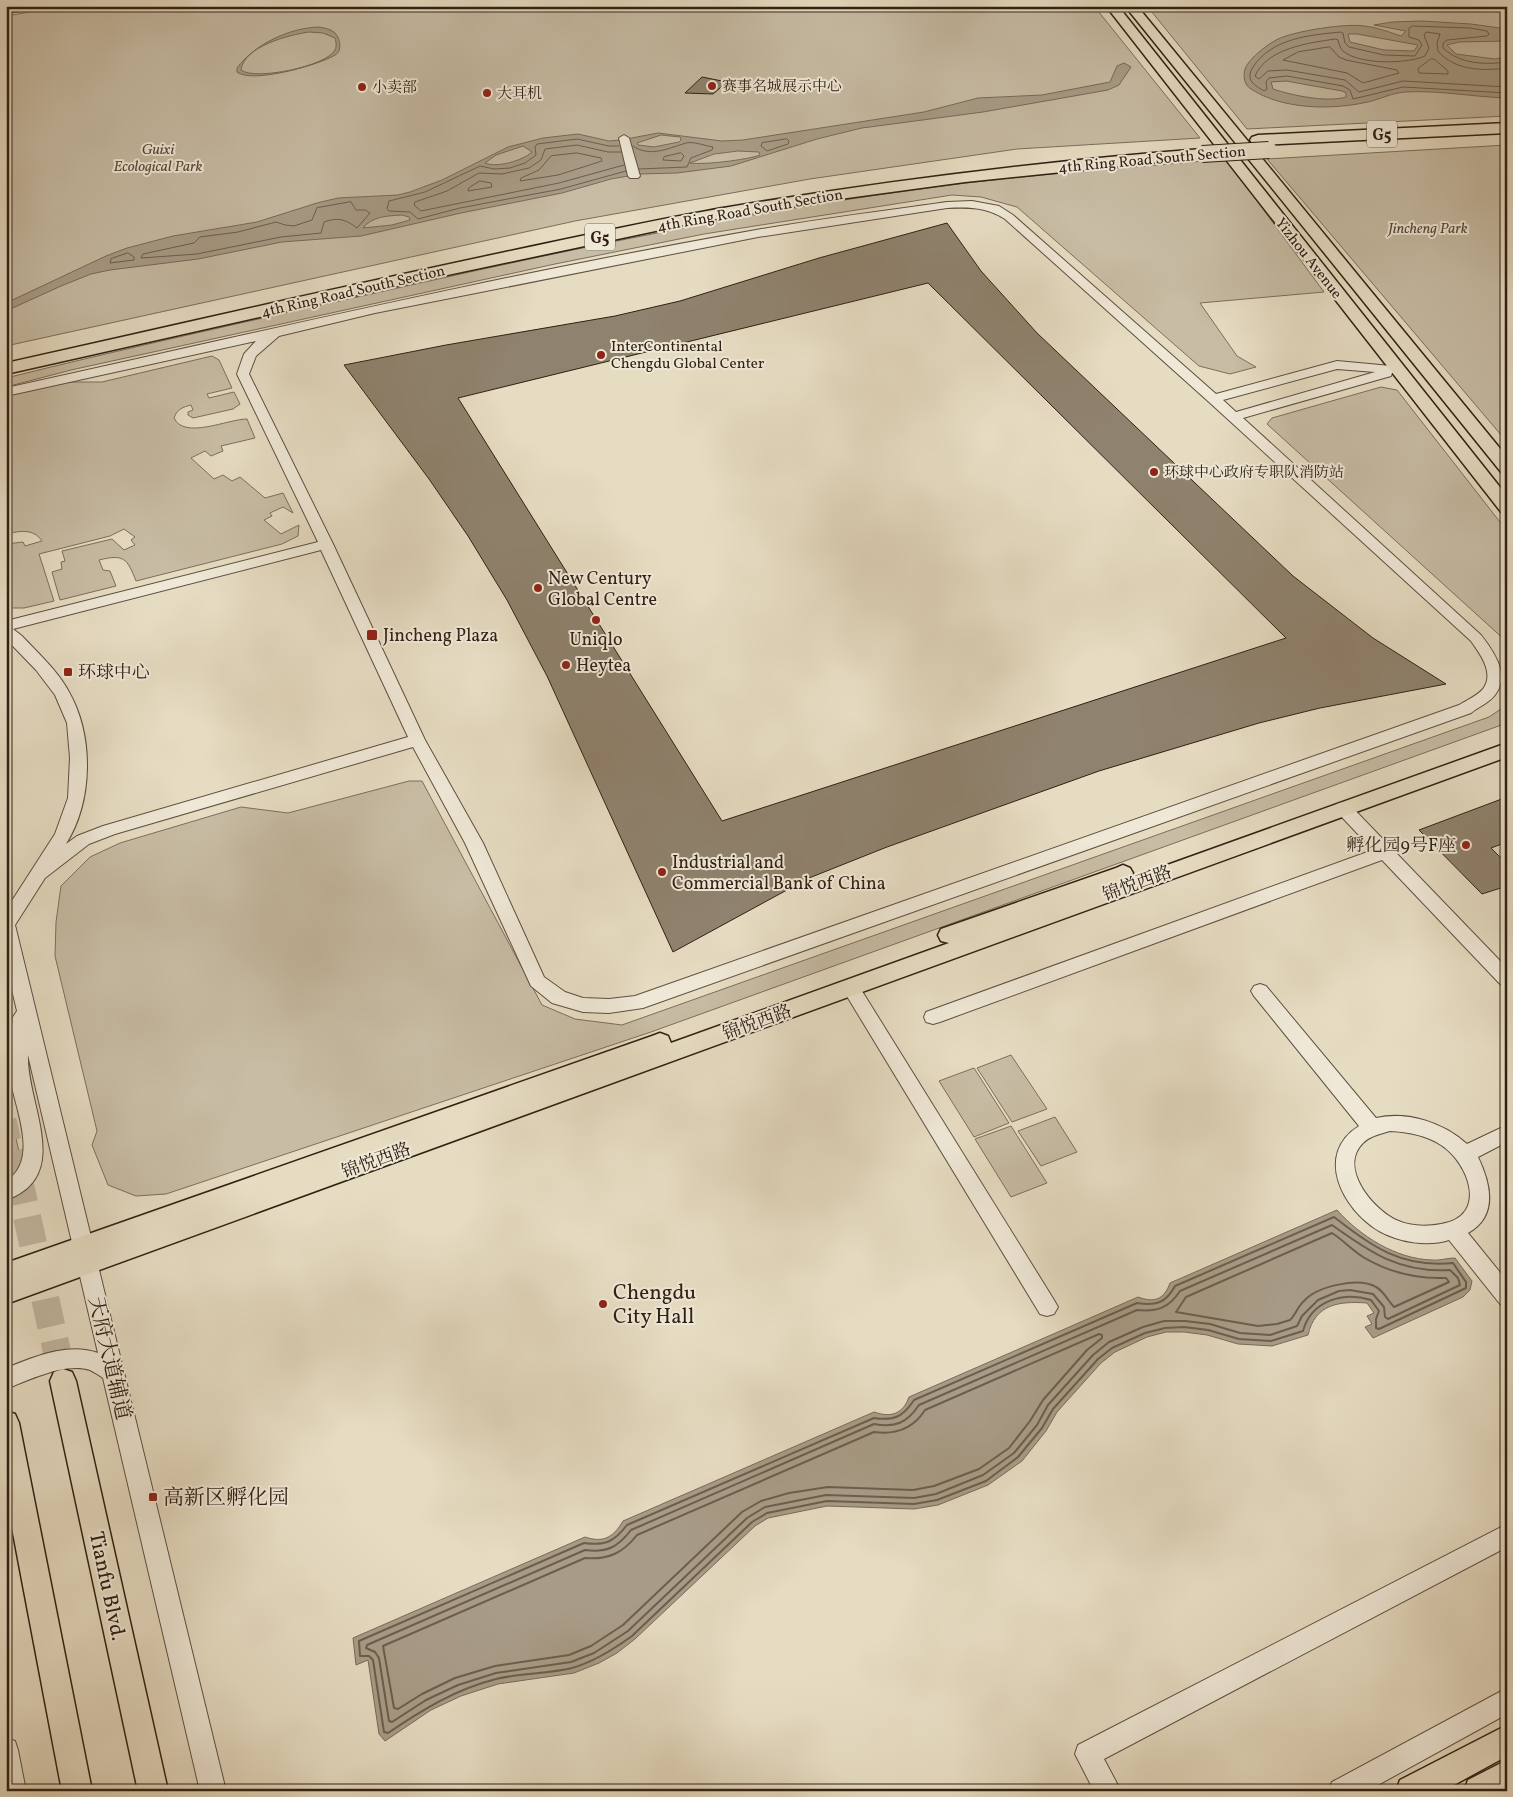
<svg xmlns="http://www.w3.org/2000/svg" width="1513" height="1797" viewBox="0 0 1513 1797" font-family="Vollkorn,'Noto Serif SC',serif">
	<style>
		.green { fill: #c7bca4; stroke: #7c6e5c }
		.water { fill: #a89c87; stroke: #786a59; fill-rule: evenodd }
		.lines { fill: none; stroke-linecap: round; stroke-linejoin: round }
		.shore-far1 { stroke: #6c5e4e; stroke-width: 1 }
		.shore { stroke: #6c5e4e; stroke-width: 2 }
		.building { fill: #8f826e; stroke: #302014; fill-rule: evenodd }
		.major-tunnel-far1 { stroke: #c2b69f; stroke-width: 21; stroke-dasharray: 21 11; stroke-linecap: butt }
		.major-tunnel { stroke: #c2b69f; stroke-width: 28; stroke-dasharray: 28 14; stroke-linecap: butt }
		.minor-casing { stroke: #5e4f40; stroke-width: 2 }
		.major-casing { stroke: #302014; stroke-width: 3 }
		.highway-casing { stroke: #302014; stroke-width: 3 }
		.minor { fill: #efe8d7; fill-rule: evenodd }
		.major { fill: #e6dcc2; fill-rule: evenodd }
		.highway { fill: #e6dcc2; fill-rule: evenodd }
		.highway-bridge-casing { stroke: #302014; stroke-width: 18; stroke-linecap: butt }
		.highway-bridge { stroke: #e6dcc2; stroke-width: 16 }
		.poi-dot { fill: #8f2418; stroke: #efe8d7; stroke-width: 2 }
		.labels { text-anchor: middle; stroke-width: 4; stroke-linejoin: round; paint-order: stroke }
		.far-poi-label { font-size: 15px; fill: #302014; stroke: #efe8d7; text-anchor: start }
		.far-park-label { font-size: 15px; font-style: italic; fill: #564738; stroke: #efe8d7 }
		.far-street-label { font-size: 15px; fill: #302014; stroke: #efe8d7 }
		.shield { fill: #efe8d7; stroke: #695c4e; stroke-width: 1 }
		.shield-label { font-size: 16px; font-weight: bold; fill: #302014 }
		.poi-label { font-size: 18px; fill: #302014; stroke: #efe8d7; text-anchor: start }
		.street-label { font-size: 18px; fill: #302014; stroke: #efe8d7 }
		.near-poi-label { font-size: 21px; fill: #302014; stroke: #efe8d7; text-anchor: start }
		.near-street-label { font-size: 21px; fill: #302014; stroke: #efe8d7 }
	</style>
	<rect width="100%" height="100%" fill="#e6dcc2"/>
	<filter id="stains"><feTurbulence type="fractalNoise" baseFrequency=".004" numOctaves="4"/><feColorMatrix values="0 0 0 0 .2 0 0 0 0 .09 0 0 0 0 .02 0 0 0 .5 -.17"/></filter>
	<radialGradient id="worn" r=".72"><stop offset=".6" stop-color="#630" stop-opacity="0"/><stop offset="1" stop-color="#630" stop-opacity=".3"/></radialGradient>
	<g class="green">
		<polygon points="65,6 1094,6 1200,138 1017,149 810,179 575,221 6,346 6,16"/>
		<polygon points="1147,6 1507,6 1507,116 1247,129"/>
		<polygon points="1507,145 1507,442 1267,159"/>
		<path d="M1226,159L1324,292L1200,303L1237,356L1256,367L1230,374L1199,366L1017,207L981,197L952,195L704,234L555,264L71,370L6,387V378C127,348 249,321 371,294C557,252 745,212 934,187C1031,174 1128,168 1226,159Z"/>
		<path d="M212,356L219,360L232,388L207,394L209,398L234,392L240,404L233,409L193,418L188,415V412L193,410L191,405C183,407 177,409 174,418C184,440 228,419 247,419L255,438L221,446L223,451L211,456L205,451L191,458L214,479L223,475L232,481L240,477L265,498L283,493L293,513L283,507L270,513L272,516L264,520L281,534L299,525L298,536L282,544L136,581C127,558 124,554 99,560L103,570L110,571L116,586L60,600L52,572L62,569L61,562L65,561L62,551L112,539L124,550L135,545L131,540L135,537L124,529L110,536L39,554L54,601L24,608H6V544L23,542L25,546L42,541C33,528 20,531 6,534V396L67,382H102Z"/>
		<polygon points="1381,387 1397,390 1507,531 1507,642 1267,424 1272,418"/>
		<polygon points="1507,705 1507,723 651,1032 166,1194 136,1196 108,1185 92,1145 97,1131 55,956 56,922 61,886 90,857 120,843 241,807 288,813 409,781 422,781 542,1005 575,1019 622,1025 1489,717"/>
		<polygon points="1011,1055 1047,1109 1012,1122 977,1068"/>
		<polygon points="974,1068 1009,1123 974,1137 939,1081"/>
		<polygon points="6,1093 21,1161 20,1173 6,1188"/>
		<polygon points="1055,1117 1077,1152 1041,1166 1018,1131"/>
		<polygon points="1011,1126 1047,1183 1011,1197 975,1139"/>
	</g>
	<g class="water">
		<path d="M1422,21L1471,24L1507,29V41L1459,42L1447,45L1456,54L1495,59L1507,57V98C1473,97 1439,90 1405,92C1392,93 1380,99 1368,102C1332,110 1283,110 1251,89C1244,85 1243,76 1245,69C1249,58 1268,44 1278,39C1295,31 1346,23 1364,26C1376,27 1389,32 1401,36L1406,31L1374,25L1392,22ZM1348,34H1357L1418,45L1414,51L1384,50L1350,42ZM1286,81L1342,91L1346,93V97C1327,103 1291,95 1273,89L1271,82Z"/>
		<path d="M319,27C324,28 330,29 334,32C340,37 343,51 335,55C319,65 252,84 237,72V68C255,44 289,28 319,27ZM309,32L323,33L335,38C336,42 337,46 335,50C327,66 255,81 241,70C244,46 289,35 309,32Z"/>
		<path d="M1124,63L1131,67L1119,85L1108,90L983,112L862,128L817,139L731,166L677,173L640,174L611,179L562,193L461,213L361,236L282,242L198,259L110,270L91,274L61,286L6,311V303L106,256L127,248L173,236L257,222L317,203L338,198L398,195L410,192L442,180L508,147L543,138L578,134L609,141L621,140L658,133L722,141L743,140L924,112L978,98L1042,95L1110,82L1117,66ZM661,135L680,137L681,140L679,142L654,147L638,145L637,143ZM523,146L532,152C522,161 497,168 485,163L496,155ZM738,151L759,152L760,155C747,160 703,165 690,163L714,154ZM402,215L409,217L410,220L392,225L363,228C373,216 387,216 402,215Z"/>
		<path d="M1337,1210C1360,1236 1396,1259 1432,1260C1439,1261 1447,1258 1455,1258L1472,1281L1470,1290L1463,1297L1373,1338L1365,1327L1372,1324L1367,1316L1374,1313L1367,1303C1339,1301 1315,1304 1308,1335L1272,1346L1238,1344L1207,1335L1184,1332H1166L1147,1337L1115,1352L1101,1363L1057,1412L1046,1431L1022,1461L988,1485L938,1505L914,1509L827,1506L768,1518L755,1526L635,1639L617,1653L599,1663L574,1673L498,1684L461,1696L431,1710L385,1741L379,1734L368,1660L356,1665L353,1638L585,1537C603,1543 613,1538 623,1521L874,1412C891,1418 903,1414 909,1397L1138,1297C1154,1303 1164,1300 1170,1283Z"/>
	</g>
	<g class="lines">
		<g class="shore-far1">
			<polygon points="1330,47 1339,57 1346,60 1397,70 1399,73 1363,83 1347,73 1283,60 1298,52"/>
			<polygon points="1431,59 1434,59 1448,71 1448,74 1419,73 1418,69"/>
			<path d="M1507,62C1484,65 1460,64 1443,48V43L1447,40L1487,36L1489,34L1487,31L1470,28L1412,26L1409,28V37L1419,40L1422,45L1415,56L1384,55L1349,47L1345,43L1343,33L1341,32C1310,35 1272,38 1253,67C1245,80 1254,85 1264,91L1267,89L1266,82L1269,78L1287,76L1343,86L1350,90L1353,99L1403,87L1507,93"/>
			<path d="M1507,68C1483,71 1455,71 1438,51L1437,43L1440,34L1426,32L1424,35L1429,48L1425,56C1407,64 1359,65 1343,51C1340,48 1339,44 1338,40L1335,39C1309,43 1267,48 1255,76L1259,79L1268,71L1287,70L1345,80L1359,92L1403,81L1507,87"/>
			<polygon points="787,139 789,141 788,144 767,151 761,146 762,143"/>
			<polyline points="619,146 609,146 577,139 537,144 535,147 536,155 525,163 510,168 494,169 480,166 425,192 389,201 387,209 389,211 410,212 418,219 460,208 561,189 626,171"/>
			<path d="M633,146C650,158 669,148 686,143C693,141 706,146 713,147L712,150L691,158L687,167L639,169"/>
			<polyline points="621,152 608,152 577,145 545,149 541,160 529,168 502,174 479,173 447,191 415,202 414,205 421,211 559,183 624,165"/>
			<polygon points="577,153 601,158 602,161 558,175 520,181 521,178 539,170 551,156"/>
			<polygon points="681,153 684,156 681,161 663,160 664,157"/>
			<polygon points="480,181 491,183 492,187 468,191 469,188"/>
			<path d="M351,202L356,210H365L370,213L357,228C345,219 338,217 324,222L321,233L281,237L197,254L141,258L143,254L194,243L200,237L238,232L276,222L285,225L294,226L312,220L317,208Z"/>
			<polygon points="128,253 134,257 134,260 110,263 111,259"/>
		</g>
		<g class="shore">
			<path d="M1334,1217C1373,1247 1401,1268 1453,1263L1466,1282V1288L1379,1329L1376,1328V1319L1379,1311L1371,1300C1343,1291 1311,1301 1303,1331L1271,1341L1239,1339L1208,1330L1184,1327L1165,1328L1145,1333L1112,1348L1098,1359L1053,1409L1042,1428L1018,1457L986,1481L937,1500L914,1504L827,1501L767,1513L752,1522L632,1636C614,1649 594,1662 572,1668C547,1674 521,1673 496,1679C456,1689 422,1710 388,1733L384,1732L373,1660L369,1656H360L359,1641L584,1543C605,1546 614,1542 627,1525L874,1418C894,1421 903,1417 914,1400L1137,1303C1156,1306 1166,1303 1175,1286Z"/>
			<path d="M1332,1225C1371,1253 1400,1273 1450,1270L1458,1278L1460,1285L1388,1319L1385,1317L1384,1307L1373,1294L1350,1290L1339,1291L1318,1300L1302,1316L1297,1326L1270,1335L1240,1333L1210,1324L1185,1321H1164L1143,1327L1109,1342L1093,1355L1048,1405L1037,1425L1014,1453L983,1475L936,1494L914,1498L826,1495L765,1507L747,1518L628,1631L594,1653L571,1662L496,1673L458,1685L426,1700L392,1722L389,1721L379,1658L375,1652L366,1648L367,1645L585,1550C607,1553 618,1547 631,1530L874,1424C895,1428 907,1423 919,1405L1137,1310C1157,1312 1169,1308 1180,1291Z"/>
			<path d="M1332,1233C1343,1240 1352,1250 1363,1257C1388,1272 1417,1279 1446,1278L1449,1282L1394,1307C1388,1301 1384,1291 1376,1287C1359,1277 1317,1286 1304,1301C1298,1306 1296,1314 1290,1320L1277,1324L1258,1326L1176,1312L1186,1297Z"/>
			<path d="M1099,1334L1102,1335V1338L1087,1350L1043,1400L1030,1421L1009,1448L979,1469L934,1486L913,1490L828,1487L789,1493L761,1501L742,1512L623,1625L591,1646L569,1655L495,1666L455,1678L422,1694L398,1709L394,1708L383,1646L585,1558C608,1560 623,1553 637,1535L874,1432C896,1435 913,1429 925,1410Z"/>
		</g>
	</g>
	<g class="building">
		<polygon points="702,77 727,82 713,94 685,93"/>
		<path d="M947,223L981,271L1037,333L1293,576L1373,638L1446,684L1320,708L1259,723L1099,771L887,847L809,878L673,952L547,676L507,600L468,536L429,479L344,365L446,345L615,316L680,301L819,258ZM928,283L1286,638L722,821L458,398Z"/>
		<polygon points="1507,797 1507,842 1491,848 1507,864 1507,886 1482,894 1419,830"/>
	</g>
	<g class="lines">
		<polyline class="major-tunnel-far1" points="6,1120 19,1177"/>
		<polyline class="major-tunnel" points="18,1176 63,1379"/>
		<g class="minor-casing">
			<g id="minor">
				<polygon points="624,135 629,138 640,176 638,178 630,178 628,176 619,138"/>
				<path d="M972,201L999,206L1013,215L1216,394L1337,361L1402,367L1403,370L1402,373H1392L1391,376L1243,418L1481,635C1496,654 1513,680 1490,700C1484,705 1477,708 1471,713L643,1008L609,1013L583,1012L552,1003L531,986L465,843L413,747L115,834L89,844L45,878L15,925L226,1791H200L103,1378C99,1375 94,1372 90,1370C65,1362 29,1380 6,1389V1368C34,1357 68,1342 98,1353L28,1055C26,1103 74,1176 6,1200V1181C42,1159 12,1103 9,1071C7,1053 11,1035 13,1017L17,1011L6,964V910L55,834L68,798L70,758L67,723L55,695L36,670L6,639V621L318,542L237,374L244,354L256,341L6,396V388C256,333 505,274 756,230C819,219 883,211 947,202ZM947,208C969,207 986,207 1005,219L1209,402L1471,641C1480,654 1495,673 1483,689C1477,696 1467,700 1459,705L635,996L609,999L583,998L565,992L544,977L483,843L425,740L333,544L249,374L256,356L279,336L375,313L758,237ZM1337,369L1375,372L1236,412L1223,400ZM321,550L408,737L103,826L77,836L66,844C93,801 94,736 69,692C58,671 38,653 22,636L13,629Z"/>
				<polygon points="1343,802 1349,804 1507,968 1507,987 1501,985 1382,860 940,1022 933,1024 926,1022 924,1017 926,1012 1373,850 1337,812 1335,808 1337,804"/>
				<polygon points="851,981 857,983 1054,1300 1058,1307 1054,1314 1047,1316 1040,1314 845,993 842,988 845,983"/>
				<path d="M1260,984L1266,986L1376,1118C1407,1111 1443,1122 1467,1144L1507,1125V1142L1478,1157C1490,1182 1499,1216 1468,1233L1507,1281V1306L1500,1304L1449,1240C1427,1247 1399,1242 1379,1231C1342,1209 1314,1154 1359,1126L1254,996L1251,991L1254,986ZM1390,1131C1408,1132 1426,1135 1441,1145C1470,1164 1488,1217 1441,1224C1426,1227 1409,1226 1396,1220C1373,1209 1338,1168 1363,1143C1370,1136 1380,1134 1390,1131Z"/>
				<polygon points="1507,1524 1507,1547 1104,1759 1121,1791 1094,1791 1075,1754 1078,1745"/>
				<polygon points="1507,1688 1507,1714 1367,1791 1328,1791 1332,1782"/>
				<polygon points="6,1738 15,1741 18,1750 26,1791 6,1791"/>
			</g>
		</g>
		<g class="major-casing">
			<g id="major">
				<polygon points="6,6 30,6 28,9 6,13"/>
				<polygon points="1106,6 1118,6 1507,496 1507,513 1501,512"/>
				<polygon points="1125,6 1137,6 1507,457 1507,473 1501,472"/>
				<polygon points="1507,743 1507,757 6,1304 6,1263 652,1036 660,1033 668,1036 671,1043 949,943 941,941 938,935 941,929 1116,868 1123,865 1130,868 1133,873 1131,878"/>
				<polygon points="63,1369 72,1372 76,1381 168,1791 138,1791 50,1381 54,1372"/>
				<polygon points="6,1411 15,1414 19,1423 92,1791 62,1791 6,1496"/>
				<polygon points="1507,1725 1507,1756 1443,1791 1396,1791 1400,1780"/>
				<polygon points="1507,1760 1507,1791 1464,1791 1468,1780"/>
			</g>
		</g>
		<g class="highway-casing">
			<g id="highway">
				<polygon points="1507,123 1507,133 1258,145 1252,143 1250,140 1252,137 1258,135"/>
				<path d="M1202,149L1208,151L1210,154L1208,157L965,182L847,198L698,222L424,280L6,374V363C171,326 336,288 501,253C577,237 653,220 729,207C886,181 1044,161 1202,149Z"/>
			</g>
		</g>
		<use href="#minor" class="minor"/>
		<use href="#major" class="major"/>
		<use href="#highway" class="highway"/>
		<g class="highway-bridge-casing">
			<polyline id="highway-bridge" points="1202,154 1269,150"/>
		</g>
		<use href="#highway-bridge" class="highway-bridge"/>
	</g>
	<g class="poi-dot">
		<circle cx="712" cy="86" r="5"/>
		<circle cx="362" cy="87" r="5"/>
		<circle cx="487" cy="93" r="5"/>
		<circle cx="601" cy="355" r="5"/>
		<circle cx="1154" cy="472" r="5"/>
		<circle cx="538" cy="588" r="5"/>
		<circle cx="596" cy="620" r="5"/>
		<rect x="366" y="629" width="12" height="12" rx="2.5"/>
		<circle cx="566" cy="665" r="5"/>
		<rect x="63" y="667" width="10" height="10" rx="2.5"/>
		<circle cx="1466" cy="845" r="5"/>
		<circle cx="662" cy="872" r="5"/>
		<circle cx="603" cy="1304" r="5"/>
		<rect x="148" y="1492" width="10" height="10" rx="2.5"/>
	</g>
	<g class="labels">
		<g class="far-poi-label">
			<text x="722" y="91">赛事名城展示中心</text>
			<text x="372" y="92">小卖部</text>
			<text x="497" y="98">大耳机</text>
			<text x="611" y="351">InterContinental<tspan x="611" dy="17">Chengdu Global Center</tspan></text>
			<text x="1164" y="477">环球中心政府专职队消防站</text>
		</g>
		<g class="far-park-label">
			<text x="158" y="154">Guixi<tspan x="158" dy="17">Ecological Park</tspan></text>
			<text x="1428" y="233">Jincheng Park</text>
		</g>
		<g class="far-street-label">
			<text transform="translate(1152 159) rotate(-5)" y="5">4th Ring Road South Section</text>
			<text transform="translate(750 210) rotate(-10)" y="5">4th Ring Road South Section</text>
			<text transform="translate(1309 258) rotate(52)" y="5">Yizhou Avenue</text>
			<text transform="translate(353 291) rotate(-13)" y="5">4th Ring Road South Section</text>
		</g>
		<g class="shield">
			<rect x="1367" y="120.5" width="30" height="27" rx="4"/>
			<rect x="585" y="223.5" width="30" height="27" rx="4"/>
		</g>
		<g class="shield-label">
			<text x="1382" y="140">G5</text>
			<text x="600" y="243">G5</text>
		</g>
		<g class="poi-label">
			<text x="548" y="584">New Century<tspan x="548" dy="21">Global Centre</tspan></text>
			<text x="383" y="641">Jincheng Plaza</text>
			<text x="596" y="645" text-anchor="middle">Uniqlo</text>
			<text x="576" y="671">Heytea</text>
			<text x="78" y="678">环球中心</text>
			<text x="1456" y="851" text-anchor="end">孵化园9号F座</text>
			<text x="672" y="868">Industrial and<tspan x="672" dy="21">Commercial Bank of China</tspan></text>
		</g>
		<g class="street-label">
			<text transform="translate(1137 883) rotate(-20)" y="6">锦悦西路</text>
			<text transform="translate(757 1022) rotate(-20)" y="6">锦悦西路</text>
			<text transform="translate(376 1160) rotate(-20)" y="6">锦悦西路</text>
		</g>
		<g class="near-poi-label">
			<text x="613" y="1299">Chengdu<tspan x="613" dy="24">City Hall</tspan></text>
			<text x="163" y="1504">高新区孵化园</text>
		</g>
		<g class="near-street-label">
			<text transform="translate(110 1358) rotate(77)" y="7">天府大道辅道</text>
			<text transform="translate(108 1586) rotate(78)" y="7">Tianfu Blvd.</text>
		</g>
	</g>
	<rect width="1513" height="1797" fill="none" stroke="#e6dcc2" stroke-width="25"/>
	<rect x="8" y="8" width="1498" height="1782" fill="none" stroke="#302014" stroke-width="2.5"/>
	<rect x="12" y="12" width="1488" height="1772" fill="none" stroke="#302014"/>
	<rect width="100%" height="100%" filter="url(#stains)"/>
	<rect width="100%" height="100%" fill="url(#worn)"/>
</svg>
